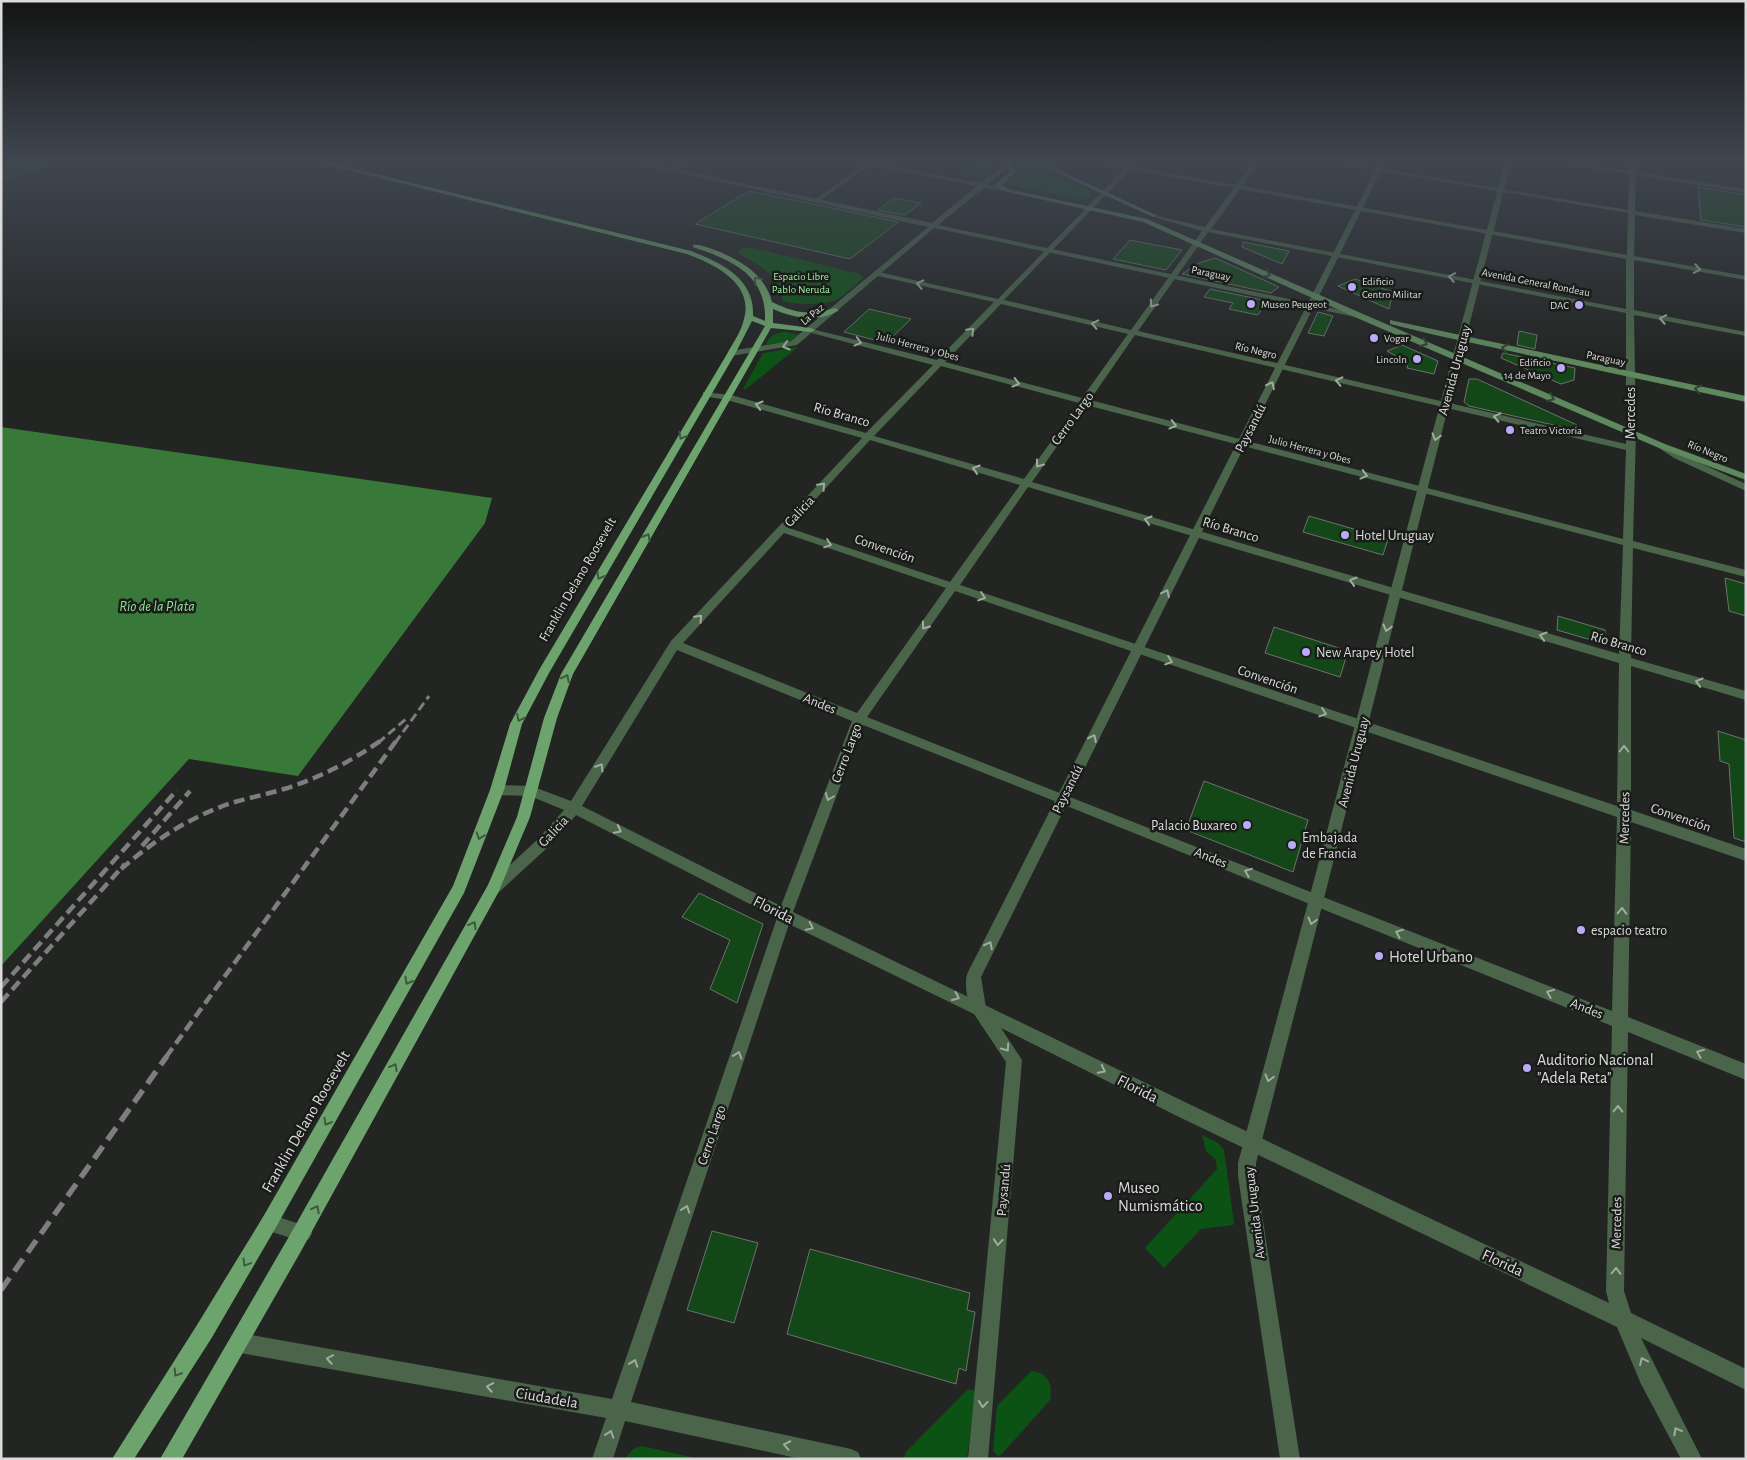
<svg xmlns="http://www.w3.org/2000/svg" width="1747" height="1460" viewBox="0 0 1747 1460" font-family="'Alegreya Sans',sans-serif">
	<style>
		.green { fill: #0c5215 }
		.water { fill: #38793a }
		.building { fill: #144718; stroke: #6e716e }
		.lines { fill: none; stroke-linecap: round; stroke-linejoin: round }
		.minor { fill: #4a654a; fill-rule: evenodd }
		.tertiary { fill: #4a654a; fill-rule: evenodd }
		.secondary { fill: #5e885e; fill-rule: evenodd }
		.primary { fill: #6da46d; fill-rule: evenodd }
		.rail-far2 { stroke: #7d7e7d; stroke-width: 3; stroke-dasharray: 9 4.5; stroke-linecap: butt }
		.rail-far1 { stroke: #7d7e7d; stroke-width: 4.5; stroke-dasharray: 11 5.5; stroke-linecap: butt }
		.rail { stroke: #7d7e7d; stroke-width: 5.5; stroke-dasharray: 15 8; stroke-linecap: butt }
		.oneway { stroke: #a0aca0 }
		.oneway2 { stroke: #324232 }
		.oneway3 { stroke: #3f593f }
		.poi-dot { fill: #bbaaf6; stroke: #1a1c1a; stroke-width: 2 }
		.labels { text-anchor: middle; stroke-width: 5; stroke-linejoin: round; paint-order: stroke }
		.far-street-label { font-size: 11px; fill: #dadbda; stroke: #1a1c1a }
		.far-park-label { font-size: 11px; fill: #9cf59d; stroke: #1a1c1a }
		.far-poi-label { font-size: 11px; fill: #dadbda; stroke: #1a1c1a; text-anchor: start }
		.street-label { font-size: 14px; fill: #dadbda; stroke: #1a1c1a }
		.poi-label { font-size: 14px; fill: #dadbda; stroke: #1a1c1a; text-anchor: start }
		.water-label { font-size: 15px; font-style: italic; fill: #8de58e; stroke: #1a1c1a }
		.near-street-label { font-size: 16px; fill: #dadbda; stroke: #1a1c1a }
		.near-poi-label { font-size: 16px; fill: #dadbda; stroke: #1a1c1a; text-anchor: start }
	</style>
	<rect width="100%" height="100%" fill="#232523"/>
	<g class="green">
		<polygon points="979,159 990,159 995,165 979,177 959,174"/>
		<polygon points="1020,160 1090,191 1092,196 1085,200 1007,185 1020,167 1018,163"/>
		<path d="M743,248H753L856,273L861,274L863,278C855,285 847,293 838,299C826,306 796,305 783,301C776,272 762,267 738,253Z"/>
		<path d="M786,332L799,335L788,342L765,345C770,336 775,332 786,332Z"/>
		<polygon points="798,347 746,389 743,389 763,353"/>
		<polygon points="1202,1135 1217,1142 1224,1150 1234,1223 1233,1225 1201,1229 1164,1268 1145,1248 1217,1169 1216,1160 1206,1151"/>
		<path d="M1031,1371C1048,1372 1053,1384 1050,1400L1001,1455L998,1456L993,1451L997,1406Z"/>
		<polygon points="968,1389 975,1391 967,1459 904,1458 906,1452"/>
		<polygon points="642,1446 700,1459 625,1459 633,1449"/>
	</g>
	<polygon class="water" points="1,427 492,498 485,523 298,776 189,759 1,966"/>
	<g class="building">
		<polygon points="1,159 58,159 59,161 1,180"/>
		<polygon points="1698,187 1746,195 1746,227 1701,220"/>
		<polygon points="749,191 828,207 898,222 850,259 695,224"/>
		<polygon points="894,198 921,203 905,215 878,210"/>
		<polygon points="1130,240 1155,245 1182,250 1166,270 1113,259"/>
		<polygon points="1243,242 1289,251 1282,264 1242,247"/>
		<polygon points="1215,258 1231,265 1279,287 1271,293 1182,274 1199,263"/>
		<polygon points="1355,279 1393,292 1389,309 1338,286"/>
		<polygon points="1210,289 1263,300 1261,301 1266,302 1258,315 1229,309 1233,303 1204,297"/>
		<polygon points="869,309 911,319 886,343 844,332"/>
		<polygon points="1318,312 1333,316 1324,336 1308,333"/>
		<polygon points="1519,331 1537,335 1535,349 1517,345"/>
		<polygon points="1402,345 1438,361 1434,374 1407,368 1408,363 1387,351"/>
		<polygon points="1503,353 1575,368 1574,380 1561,384 1501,358"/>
		<polygon points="1469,379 1477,379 1577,425 1576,430 1469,406 1464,402"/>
		<polygon points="1309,516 1388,539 1383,555 1303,532"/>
		<polygon points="1725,578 1746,584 1746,616 1729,611"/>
		<polygon points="1558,616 1605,630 1605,644 1557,630"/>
		<polygon points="1274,627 1348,651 1340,677 1265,653"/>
		<polygon points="1718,731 1746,740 1746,842 1734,838 1729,764 1720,761"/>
		<polygon points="1204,781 1308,820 1293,872 1186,830"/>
		<polygon points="699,893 763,924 737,1003 710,989 730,940 682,917"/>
		<polygon points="712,1231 758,1243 734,1323 687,1310"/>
		<polygon points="810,1249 970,1293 967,1310 975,1312 966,1371 959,1368 956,1384 787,1334"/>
	</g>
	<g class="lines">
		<g class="minor">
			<polygon points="686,159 694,159 673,171 668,170"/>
			<polygon points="872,159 879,159 818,202 814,202 814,200"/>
			<path d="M1077,159H1091L1127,166L1134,159H1140L1133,167L1236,185L1256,159H1262L1242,186L1627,255L1628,213L1308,159H1323L1628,210L1630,159H1636L1635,211L1746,229V233L1635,215L1634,256L1746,276V280L1634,260V310L1746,332V336L1634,315L1636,432L1633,541L1746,570V577L1633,548L1631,658L1746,691V700L1631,666V810L1746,849V861L1631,822L1628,1017L1746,1064V1080L1628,1032L1624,1291L1631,1313L1746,1369V1390L1641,1338L1702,1459H1681L1641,1384L1617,1327L1177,1116L1001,1028L1022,1060L988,1459H968L1006,1062L974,1014L789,924L631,1402L851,1449L858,1452L861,1459H801L625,1421L613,1459H592L606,1418L240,1353L233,1350L230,1343L233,1336L240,1333L612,1399L777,918L576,815L547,848L498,893L493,895L488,893L486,889L488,885L537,840L564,810L530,796L497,795L492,794L490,790L492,786L497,785L531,786L571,801L671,641L862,438L727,400L703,396V392L731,395L866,433L933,365L808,332V328L937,360L994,302L874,275V271L998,299L1124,169ZM1130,170L1234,188L1205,227L1157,216V218L1202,231L1131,330L1004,300ZM1240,189L1626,259V309L1211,229ZM1208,232L1626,313V444L1138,331ZM1001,304L1128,334L1082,398L945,362ZM1135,335L1626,450L1623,539L1090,400ZM941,366L1079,403L1024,479L874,436ZM1086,405L1623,545L1619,654L1032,482ZM870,440L1020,485L950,582L789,528ZM1028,487L1619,663L1617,806L960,585ZM784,533L946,588L857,713L683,643ZM955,591L1617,817L1612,1011L867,717ZM677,650L852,721L781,906L582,806ZM863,725L1057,802L1612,1026L1606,1291L1609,1303L1189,1104L793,912Z"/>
			<polygon points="1662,443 1680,454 1746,484 1746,491 1674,458 1659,448 1657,446"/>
			<polygon points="269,1214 309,1227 312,1233 309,1239 303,1242 263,1229 260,1223 263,1217"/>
		</g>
		<g class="tertiary">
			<path d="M615,159H627L932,223L977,186L839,159H852L981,183L1011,159H1018L987,185L1008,189V191L984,188L938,225L1308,303L1381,159H1387L1315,304L1364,316L1360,318L1313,308L981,977L986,1008L984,1013L978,1015L972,1013C968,1003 963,982 968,972L1306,307L934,228L797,345L731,356H728V352L736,350L791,341L928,227Z"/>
			<path d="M1506,159H1512C1425,493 1343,829 1256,1163V1176L1300,1459H1280L1238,1176V1163C1329,829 1415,493 1506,159Z"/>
			<polygon points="1536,159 1552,159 1746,189 1746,193"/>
		</g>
		<g class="secondary">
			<polygon points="1000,159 1007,159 1016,171 1002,185 1008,189 1147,219 1363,314 1665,444 1746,474 1746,480 1659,448 1357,318 1143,222 1004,191 995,185 1010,171"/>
			<polygon points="1027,159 1035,159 1158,216 1153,217"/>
			<polygon points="1390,320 1746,396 1746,402 1435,335 1390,324"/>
		</g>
		<path class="primary" d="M303,159H314L691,251C722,263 755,279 753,316L765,321C767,274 731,260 693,247V245C700,244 708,248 715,250C740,260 765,274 772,302C797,314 808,315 835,308L839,310C821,323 792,318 773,309V323L811,328L815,330L811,332L771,328L573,674L557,718L530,817L498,893L300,1253L182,1459H160L287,1240L488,885L517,817L544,718L561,674L765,326L752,321L735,354L549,673L522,724L504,790L464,893L275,1229L211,1339L134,1459H112L197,1325L263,1217L453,886L490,790L510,724L539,670L727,354C733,343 741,332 744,319C754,283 714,264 687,254Z"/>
		<g class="rail-far2">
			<polyline points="378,743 406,719"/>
			<polyline points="395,743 429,696"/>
		</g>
		<g class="rail-far1">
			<polyline points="142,846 190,791"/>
			<path d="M121,869C150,844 182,822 218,808C239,799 262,796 284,789C319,778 350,762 380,741"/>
			<polyline points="1,987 177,790"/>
			<polyline points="1,1002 125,864"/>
			<polyline points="166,1057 396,741"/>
		</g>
		<polyline class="rail" points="1,1290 167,1056"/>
	</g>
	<defs><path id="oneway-chevron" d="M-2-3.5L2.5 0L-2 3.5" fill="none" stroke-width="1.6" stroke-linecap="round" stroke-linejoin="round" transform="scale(1.25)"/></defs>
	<g class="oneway">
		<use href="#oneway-chevron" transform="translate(1697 269) rotate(10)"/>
		<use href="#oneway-chevron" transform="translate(1452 277) rotate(-169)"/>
		<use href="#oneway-chevron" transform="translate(920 284) rotate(-167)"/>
		<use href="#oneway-chevron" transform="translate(1153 304) rotate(125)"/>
		<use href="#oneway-chevron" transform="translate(1663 319) rotate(-169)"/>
		<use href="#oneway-chevron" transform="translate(1095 324) rotate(-167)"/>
		<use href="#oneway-chevron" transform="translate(971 331) rotate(-45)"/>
		<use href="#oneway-chevron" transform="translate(858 342) rotate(15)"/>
		<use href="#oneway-chevron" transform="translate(786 346) rotate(163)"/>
		<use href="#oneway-chevron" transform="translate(1339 381) rotate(-167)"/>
		<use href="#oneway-chevron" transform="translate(1016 383) rotate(15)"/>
		<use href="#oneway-chevron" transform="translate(1271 385) rotate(-64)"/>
		<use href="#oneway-chevron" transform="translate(759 405) rotate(-164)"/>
		<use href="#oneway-chevron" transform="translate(1497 417) rotate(-167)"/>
		<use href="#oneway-chevron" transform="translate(1173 425) rotate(15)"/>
		<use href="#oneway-chevron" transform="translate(1436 437) rotate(106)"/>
		<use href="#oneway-chevron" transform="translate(1039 464) rotate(126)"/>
		<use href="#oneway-chevron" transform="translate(976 469) rotate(-163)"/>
		<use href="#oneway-chevron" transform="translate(1364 475) rotate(15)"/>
		<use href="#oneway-chevron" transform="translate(822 486) rotate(-47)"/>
		<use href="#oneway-chevron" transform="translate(1148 520) rotate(-164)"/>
		<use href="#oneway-chevron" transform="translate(828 544) rotate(19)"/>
		<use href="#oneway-chevron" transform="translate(1353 581) rotate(-163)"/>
		<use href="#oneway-chevron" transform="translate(1166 593) rotate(-64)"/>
		<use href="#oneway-chevron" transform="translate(982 597) rotate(19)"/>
		<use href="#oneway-chevron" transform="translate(699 618) rotate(-47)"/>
		<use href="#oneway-chevron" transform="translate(925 626) rotate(126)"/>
		<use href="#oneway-chevron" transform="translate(1387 628) rotate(104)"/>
		<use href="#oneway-chevron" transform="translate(1543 636) rotate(-164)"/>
		<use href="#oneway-chevron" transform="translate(1169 661) rotate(19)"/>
		<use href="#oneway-chevron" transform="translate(1699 682) rotate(-164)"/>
		<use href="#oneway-chevron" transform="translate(1323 713) rotate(19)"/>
		<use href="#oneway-chevron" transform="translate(1093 738) rotate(-63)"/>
		<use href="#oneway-chevron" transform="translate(1624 749) rotate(-90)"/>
		<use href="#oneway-chevron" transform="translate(600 767) rotate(-58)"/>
		<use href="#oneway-chevron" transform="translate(829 797) rotate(111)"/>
		<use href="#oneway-chevron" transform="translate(618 830) rotate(27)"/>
		<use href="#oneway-chevron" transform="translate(1248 872) rotate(-158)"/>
		<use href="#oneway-chevron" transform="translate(1622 911) rotate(-89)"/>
		<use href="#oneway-chevron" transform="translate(1312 921) rotate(105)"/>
		<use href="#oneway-chevron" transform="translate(810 927) rotate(26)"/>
		<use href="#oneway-chevron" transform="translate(1399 933) rotate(-158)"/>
		<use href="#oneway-chevron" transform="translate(989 945) rotate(-63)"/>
		<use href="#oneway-chevron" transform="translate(1550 993) rotate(-158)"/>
		<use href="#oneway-chevron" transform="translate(956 997) rotate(25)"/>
		<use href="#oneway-chevron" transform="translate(1006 1048) rotate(55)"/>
		<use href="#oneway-chevron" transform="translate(1700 1053) rotate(-158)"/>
		<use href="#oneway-chevron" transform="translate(738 1055) rotate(-71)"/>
		<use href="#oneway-chevron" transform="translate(1102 1070) rotate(27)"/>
		<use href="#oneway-chevron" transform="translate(1269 1078) rotate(105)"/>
		<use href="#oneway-chevron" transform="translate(1618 1109) rotate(-89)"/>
		<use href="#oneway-chevron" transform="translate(686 1209) rotate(-71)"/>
		<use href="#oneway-chevron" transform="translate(998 1242) rotate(95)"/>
		<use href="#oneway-chevron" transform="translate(1616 1271) rotate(-89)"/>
		<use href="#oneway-chevron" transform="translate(330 1359) rotate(-170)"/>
		<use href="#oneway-chevron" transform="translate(1643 1361) rotate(-115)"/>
		<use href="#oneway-chevron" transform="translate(634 1363) rotate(-71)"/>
		<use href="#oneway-chevron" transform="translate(490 1387) rotate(-170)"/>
		<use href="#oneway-chevron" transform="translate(983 1404) rotate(95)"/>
		<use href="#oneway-chevron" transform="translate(1677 1431) rotate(-118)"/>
		<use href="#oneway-chevron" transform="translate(610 1434) rotate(-71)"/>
		<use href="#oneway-chevron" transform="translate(787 1445) rotate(-168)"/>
	</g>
	<g class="oneway2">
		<use href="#oneway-chevron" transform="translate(1267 274) rotate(24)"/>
		<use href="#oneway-chevron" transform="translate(1424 343) rotate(23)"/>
		<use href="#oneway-chevron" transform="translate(1505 348) rotate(-168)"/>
		<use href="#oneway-chevron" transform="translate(1698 389) rotate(-168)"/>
		<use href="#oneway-chevron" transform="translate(1551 398) rotate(24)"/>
	</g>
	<g class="oneway3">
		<use href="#oneway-chevron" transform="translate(757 280) rotate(-132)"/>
		<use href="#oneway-chevron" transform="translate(682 436) rotate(120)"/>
		<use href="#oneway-chevron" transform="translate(647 537) rotate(-60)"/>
		<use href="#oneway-chevron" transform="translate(600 576) rotate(120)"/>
		<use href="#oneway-chevron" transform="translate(566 678) rotate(-63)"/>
		<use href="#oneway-chevron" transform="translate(520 718) rotate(116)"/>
		<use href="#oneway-chevron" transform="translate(480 836) rotate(109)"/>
		<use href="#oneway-chevron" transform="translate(473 925) rotate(-61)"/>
		<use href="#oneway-chevron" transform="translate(408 981) rotate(120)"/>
		<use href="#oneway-chevron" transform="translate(394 1067) rotate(-61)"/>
		<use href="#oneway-chevron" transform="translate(327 1122) rotate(120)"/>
		<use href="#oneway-chevron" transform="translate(316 1209) rotate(-62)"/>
		<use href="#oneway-chevron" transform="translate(246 1263) rotate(121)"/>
		<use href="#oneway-chevron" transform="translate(177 1373) rotate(123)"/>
	</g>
	<linearGradient id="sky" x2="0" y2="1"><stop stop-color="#131413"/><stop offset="0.44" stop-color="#3f4650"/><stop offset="1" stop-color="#3f4650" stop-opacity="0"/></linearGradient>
	<rect width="1747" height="364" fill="url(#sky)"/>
	<g class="poi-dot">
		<circle cx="1352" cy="287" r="5"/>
		<circle cx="1251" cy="304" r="5"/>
		<circle cx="1579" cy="305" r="5"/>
		<circle cx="1374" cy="338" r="5"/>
		<circle cx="1417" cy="359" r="5"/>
		<circle cx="1561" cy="368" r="5"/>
		<circle cx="1510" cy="430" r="5"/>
		<circle cx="1345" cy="535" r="5"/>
		<circle cx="1306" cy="652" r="5"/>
		<circle cx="1247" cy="825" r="5"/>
		<circle cx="1292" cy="845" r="5"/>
		<circle cx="1581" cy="930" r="5"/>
		<circle cx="1379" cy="956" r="5"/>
		<circle cx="1527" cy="1068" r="5"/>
		<circle cx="1108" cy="1196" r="5"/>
	</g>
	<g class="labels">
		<g class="far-street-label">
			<text transform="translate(1211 273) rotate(12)" y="4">Paraguay</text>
			<text transform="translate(1536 282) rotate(11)" y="4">Avenida General Rondeau</text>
			<text transform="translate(812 314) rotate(-39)" y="4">La Paz</text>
			<text transform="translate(918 346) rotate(15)" y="4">Julio Herrera y Obes</text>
			<text transform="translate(1256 350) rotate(13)" y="4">Río Negro</text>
			<text transform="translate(1606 358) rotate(12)" y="4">Paraguay</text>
			<text transform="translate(1310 449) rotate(15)" y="4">Julio Herrera y Obes</text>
			<text transform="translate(1708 451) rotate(22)" y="4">Río Negro</text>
		</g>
		<g class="far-park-label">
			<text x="801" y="280">Espacio Libre<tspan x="801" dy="13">Pablo Neruda</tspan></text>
		</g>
		<g class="far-poi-label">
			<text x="1362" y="285">Edificio<tspan x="1362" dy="13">Centro Militar</tspan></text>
			<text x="1261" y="308">Museo Peugeot</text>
			<text x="1569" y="309" text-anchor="end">DAC</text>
			<text x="1384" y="342">Vogar</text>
			<text x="1407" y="363" text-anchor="end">Lincoln</text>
			<text x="1551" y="366" text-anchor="end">Edificio<tspan x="1551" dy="13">14 de Mayo</tspan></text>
			<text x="1520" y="434">Teatro Victoria</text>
		</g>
		<g class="street-label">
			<text transform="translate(1454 370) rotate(-75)" y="5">Avenida Uruguay</text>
			<text transform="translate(1630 413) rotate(-90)" y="5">Mercedes</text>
			<text transform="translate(842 414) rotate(16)" y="5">Río Branco</text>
			<text transform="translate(1072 418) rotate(-54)" y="5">Cerro Largo</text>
			<text transform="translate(1250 428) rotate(-63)" y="5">Paysandú</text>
			<text transform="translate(799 511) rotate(-47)" y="5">Galicia</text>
			<text transform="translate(1231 529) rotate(17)" y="5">Río Branco</text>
			<text transform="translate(885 548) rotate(19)" y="5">Convención</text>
			<text transform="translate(577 579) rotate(-60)" y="5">Franklin Delano Roosevelt</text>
			<text transform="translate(1619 643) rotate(16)" y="5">Río Branco</text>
			<text transform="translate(1268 679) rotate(19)" y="5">Convención</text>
			<text transform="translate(820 703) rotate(22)" y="5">Andes</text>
			<text transform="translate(846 753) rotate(-69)" y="5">Cerro Largo</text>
			<text transform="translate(1353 762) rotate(-76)" y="5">Avenida Uruguay</text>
			<text transform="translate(1067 789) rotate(-63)" y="5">Paysandú</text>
			<text transform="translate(1681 817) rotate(19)" y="5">Convención</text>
			<text transform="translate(1624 818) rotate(-89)" y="5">Mercedes</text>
			<text transform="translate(553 831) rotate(-47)" y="5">Galicia</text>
			<text transform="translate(1211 857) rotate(22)" y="5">Andes</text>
			<text transform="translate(1587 1008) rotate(22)" y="5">Andes</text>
			<text transform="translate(711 1135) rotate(-71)" y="5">Cerro Largo</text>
			<text transform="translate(1003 1190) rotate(-85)" y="5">Paysandú</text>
			<text transform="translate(1254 1213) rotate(-97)" y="5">Avenida Uruguay</text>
			<text transform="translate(1616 1223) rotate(-89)" y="5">Mercedes</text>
		</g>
		<g class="poi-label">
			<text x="1355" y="540">Hotel Uruguay</text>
			<text x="1316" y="657">New Arapey Hotel</text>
			<text x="1237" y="830" text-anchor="end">Palacio Buxareo</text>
			<text x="1302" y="842">Embajada<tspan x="1302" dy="16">de Francia</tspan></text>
			<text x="1591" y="935">espacio teatro</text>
		</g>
		<g class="water-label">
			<text x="157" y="611">Río de la Plata</text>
		</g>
		<g class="near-street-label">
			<text transform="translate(774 909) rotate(27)" y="6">Florida</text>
			<text transform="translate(1138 1088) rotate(27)" y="6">Florida</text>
			<text transform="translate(305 1121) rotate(-60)" y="6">Franklin Delano Roosevelt</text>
			<text transform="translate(1503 1262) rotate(25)" y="6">Florida</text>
			<text transform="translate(547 1397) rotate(10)" y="6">Ciudadela</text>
		</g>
		<g class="near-poi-label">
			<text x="1389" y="962">Hotel Urbano</text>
			<text x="1537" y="1065">Auditorio Nacional<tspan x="1537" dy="18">"Adela Reta"</tspan></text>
			<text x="1118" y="1193">Museo<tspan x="1118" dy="18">Numismático</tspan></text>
		</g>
	</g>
	<rect width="1747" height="1460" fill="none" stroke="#dadbda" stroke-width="5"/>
</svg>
